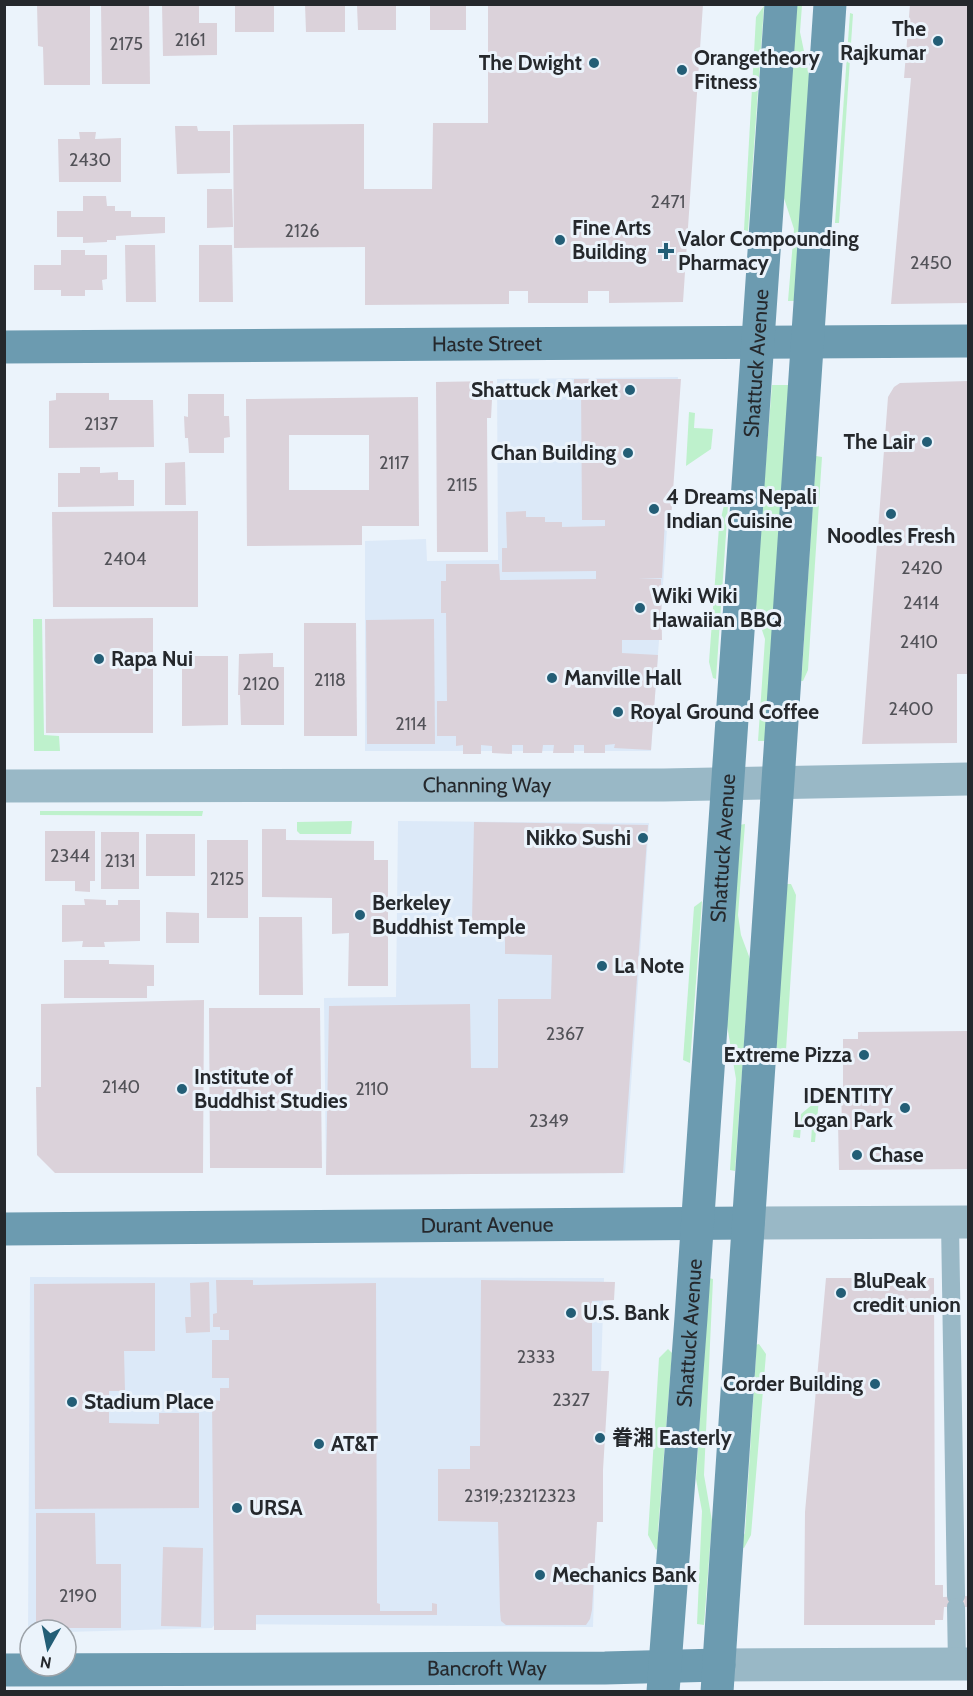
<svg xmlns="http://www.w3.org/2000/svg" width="973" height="1696" viewBox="0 0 973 1696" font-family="Cabin,'Noto Sans SC',sans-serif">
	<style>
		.built { fill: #dce9f8 }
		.green { fill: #bef1cc }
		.building { fill: #dbd2da; fill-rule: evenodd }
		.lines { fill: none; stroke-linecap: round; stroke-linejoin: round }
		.lane { stroke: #99b8c6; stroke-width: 18 }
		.street { stroke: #99b8c6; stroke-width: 33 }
		.secondary { stroke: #6c9bb0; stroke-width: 33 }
		.poi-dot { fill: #235e76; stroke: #ebf3fb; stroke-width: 2 }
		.labels { text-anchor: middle; stroke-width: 6; stroke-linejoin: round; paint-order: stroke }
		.number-label { font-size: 18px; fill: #525258 }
		.poi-label { font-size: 21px; font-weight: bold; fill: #25282c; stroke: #ebf3fb; text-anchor: start }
		.street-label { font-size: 21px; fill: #25282c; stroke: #ebf3fb }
	</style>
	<rect width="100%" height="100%" fill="#ebf3fb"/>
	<g class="built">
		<polygon points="678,377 651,751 365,751 365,541 426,539 427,561 498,560 497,379"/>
		<polygon points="398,821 649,823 625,1173 326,1175 324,998 396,997"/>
		<polygon points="30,1277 604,1278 593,1627 215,1624 212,1628 66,1632 66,1630 30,1630 30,1633 28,1633"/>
	</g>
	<g class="green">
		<polygon points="796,5 802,5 800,32 811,85 798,301 788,301 794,229 783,195"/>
		<polygon points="764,6 748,231 744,230 756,17"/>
		<polygon points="850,13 853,14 839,223 835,223"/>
		<polygon points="772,385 791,385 766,741 758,741 765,639 759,621 755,599"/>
		<polygon points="689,412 695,413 694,428 713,429 711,449 686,466"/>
		<polygon points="816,456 822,457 808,670 803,681 799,681 802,671"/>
		<polygon points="724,505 728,505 716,679 713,678 709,662 719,527"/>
		<polygon points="33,619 42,619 44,735 59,736 60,751 34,751"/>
		<polygon points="40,811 203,811 202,816 40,815"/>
		<polygon points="352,821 351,834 300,834 297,831 297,822"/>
		<polygon points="745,824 738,915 741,935 750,959 735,1171 730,1170 736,1079 727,1025 739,825"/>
		<polygon points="785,884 791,884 796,895 786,1050 781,1065 776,1062"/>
		<polygon points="702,901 690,1063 683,1060 694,907"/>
		<polygon points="819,1099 815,1142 811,1142 812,1126 801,1126 800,1138 793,1137 795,1119"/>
		<polygon points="709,1278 713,1279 704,1475 712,1521 704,1625 697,1624 702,1511 696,1479"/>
		<polygon points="759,1344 766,1354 751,1535 744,1548 738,1546 745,1533 756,1355 755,1345"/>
		<polygon points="668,1349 672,1353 658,1531 664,1541 656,1550 648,1535 659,1358"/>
	</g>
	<g class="building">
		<polygon points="37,4 90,4 90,85 44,85 43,47 38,46"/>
		<polygon points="101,4 149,4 150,84 102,84"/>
		<polygon points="162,4 199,4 199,23 217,23 217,55 163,56"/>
		<polygon points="305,4 345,4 345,32 306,32"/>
		<rect x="430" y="4" width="36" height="26"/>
		<polygon points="488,4 703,4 683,302 609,303 609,291 588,291 588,303 528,303 528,291 509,291 509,304 365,305 365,247 234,248 233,125 364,124 364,189 432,189 433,123 488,123"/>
		<polygon points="910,4 968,4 968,303 891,304 911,78 904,78"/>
		<rect x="235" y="5" width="39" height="27"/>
		<polygon points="357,5 396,5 396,30 358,30"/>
		<polygon points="175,126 197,126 198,131 230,131 230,173 177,174"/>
		<polygon points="79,132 96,132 95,139 121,138 121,182 59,182 58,139 80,139"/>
		<polygon points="207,189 232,189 233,227 207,228"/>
		<polygon points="83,196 106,196 107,206 115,206 115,211 131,211 131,217 165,217 165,233 116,236 116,240 107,240 107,242 83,243 83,237 57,237 57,211 83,211"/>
		<polygon points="125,245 155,245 156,302 126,302"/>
		<polygon points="199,245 232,245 233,302 199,302"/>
		<polygon points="61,250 85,250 85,255 107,255 107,279 102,280 103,290 85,290 85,296 61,296 61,290 34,290 34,265 61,265"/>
		<polygon points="574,379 681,379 671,519 665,518 662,578 638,578 661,579 662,640 622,640 622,653 658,655 651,750 614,748 615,744 605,745 605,753 584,753 584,745 574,745 574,753 553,753 554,745 543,745 542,753 523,753 523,745 512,745 512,754 492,753 492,746 481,745 481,754 463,754 463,745 456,746 456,736 437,736 437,701 447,701 446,613 441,613 441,581 446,581 446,564 499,564 500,580 596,579 596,571 502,572 502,548 507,548 506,512 526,511 526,517 545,517 545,522 562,522 562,527 605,526 605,520 582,520 581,388 574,388"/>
		<polygon points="493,381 491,418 487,418 488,552 437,552 436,382"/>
		<polygon points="968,381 968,674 957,674 957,743 862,744 888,397 894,387 900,383"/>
		<polygon points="56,393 109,393 109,400 153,400 154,447 49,448 49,401 56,400"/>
		<polygon points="188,394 224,394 224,416 229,416 230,437 224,438 224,453 189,453 188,438 185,438 184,416 188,417"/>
		<path d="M418,397L419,526H362V545L247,546L246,399ZM289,435H369V490H289Z"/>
		<polygon points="185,462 186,505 165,505 165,463"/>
		<polygon points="80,467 100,467 100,473 118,472 118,480 134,480 134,506 58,507 58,473 80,473"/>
		<polygon points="198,511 198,607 53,607 52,512"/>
		<polygon points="153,618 153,733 46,733 45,619"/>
		<polygon points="434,619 435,744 367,744 366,620"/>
		<polygon points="304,623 356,623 357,736 304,736"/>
		<polygon points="273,653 273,667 284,667 284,725 241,725 240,695 238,695 239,654"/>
		<polygon points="182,656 228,656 228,725 182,726"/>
		<polygon points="474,822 648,825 623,1173 326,1175 329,1006 470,1004 471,1068 498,1068 498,999 551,999 552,955 505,954 505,923 472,922"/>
		<polygon points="262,829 286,829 286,840 374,841 374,860 388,860 388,986 348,986 349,933 332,934 332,898 262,897"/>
		<polygon points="45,831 95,831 95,881 90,881 90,892 75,891 75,881 45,881"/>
		<rect x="101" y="832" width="38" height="57"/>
		<rect x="146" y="834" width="49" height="42"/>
		<rect x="207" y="840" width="41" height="78"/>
		<polygon points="84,899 106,900 106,905 118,905 118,900 140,900 140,941 104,942 105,947 82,947 83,941 62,942 62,905 85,905"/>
		<polygon points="166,912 199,913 199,943 166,943"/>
		<polygon points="259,917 302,917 303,995 259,995"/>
		<polygon points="64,960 109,960 109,964 154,965 154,986 147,986 147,998 64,998"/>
		<polygon points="204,1000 203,1173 55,1173 37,1155 36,1087 41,1087 41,1004"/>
		<polygon points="209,1008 320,1008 322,1168 210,1168"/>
		<polygon points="968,1031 968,1169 839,1170 838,1123 842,1123 841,1093 843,1092 843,1039 858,1039 858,1032"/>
		<polygon points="826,1278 934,1278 935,1585 943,1585 943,1597 968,1596 968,1607 944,1607 943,1620 935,1620 935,1625 804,1625 805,1512"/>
		<polygon points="216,1280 253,1280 253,1285 376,1283 377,1603 380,1604 380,1611 432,1611 432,1603 437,1604 437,1615 256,1615 256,1630 214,1630 212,1400 220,1401 220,1388 229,1388 229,1378 212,1378 212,1340 229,1340 229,1330 220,1330 220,1327 213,1327 213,1314 217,1313"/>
		<polygon points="481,1280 615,1282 614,1300 592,1301 592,1371 609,1371 603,1470 603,1522 597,1522 592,1610 590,1619 586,1625 506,1625 501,1621 500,1611 498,1522 438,1521 438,1469 470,1469 470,1446 480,1446"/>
		<polygon points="209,1282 210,1332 186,1333 185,1317 191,1317 190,1283"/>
		<polygon points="155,1283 155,1351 124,1351 125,1391 109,1391 109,1423 159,1424 159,1413 199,1413 199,1508 35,1509 34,1284"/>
		<polygon points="36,1513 95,1513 96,1564 121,1564 121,1628 36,1628"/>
		<polygon points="163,1547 203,1548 201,1627 161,1626"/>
	</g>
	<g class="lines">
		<g class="lane">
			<polyline points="950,1222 956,1596"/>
			<polyline points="956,1607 957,1664"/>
		</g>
		<g class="street">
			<path id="s1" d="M4,786L664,785L968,779"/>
			<polyline points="748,1223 968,1222"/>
			<polyline points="719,1665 968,1664"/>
		</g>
		<g class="secondary">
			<path id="s2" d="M4,347L968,341"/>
			<path id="s3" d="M4,1229L748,1223"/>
			<path id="s4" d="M4,1670L605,1668L719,1665"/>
			<path id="s5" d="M663,1692L691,1318L781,4"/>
			<polyline points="717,1692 830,4"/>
		</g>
	</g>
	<g class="poi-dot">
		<circle cx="938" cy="41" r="6"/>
		<circle cx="594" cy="63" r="6"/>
		<circle cx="682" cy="70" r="6"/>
		<circle cx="560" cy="240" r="6"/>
		<path d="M663 242h6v6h6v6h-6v6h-6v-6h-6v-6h6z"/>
		<circle cx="630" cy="390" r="6"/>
		<circle cx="927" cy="442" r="6"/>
		<circle cx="628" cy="453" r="6"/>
		<circle cx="654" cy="509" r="6"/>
		<circle cx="891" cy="514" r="6"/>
		<circle cx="640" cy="608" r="6"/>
		<circle cx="99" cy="659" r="6"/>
		<circle cx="552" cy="678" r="6"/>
		<circle cx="618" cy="712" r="6"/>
		<circle cx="643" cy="838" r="6"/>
		<circle cx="360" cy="915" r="6"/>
		<circle cx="602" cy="966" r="6"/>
		<circle cx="864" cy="1055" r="6"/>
		<circle cx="182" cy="1089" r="6"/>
		<circle cx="905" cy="1108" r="6"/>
		<circle cx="857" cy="1155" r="6"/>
		<circle cx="841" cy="1293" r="6"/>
		<circle cx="571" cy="1313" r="6"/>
		<circle cx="875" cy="1384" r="6"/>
		<circle cx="72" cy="1402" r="6"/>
		<circle cx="600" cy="1438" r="6"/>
		<circle cx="319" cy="1444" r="6"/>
		<circle cx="237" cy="1508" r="6"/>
		<circle cx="540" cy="1575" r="6"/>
	</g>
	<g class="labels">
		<g class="number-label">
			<text x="190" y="46">2161</text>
			<text x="126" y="50">2175</text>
			<text x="90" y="166">2430</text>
			<text x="668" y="208">2471</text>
			<text x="302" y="237">2126</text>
			<text x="931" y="269">2450</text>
			<text x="101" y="430">2137</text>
			<text x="394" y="469">2117</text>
			<text x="462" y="491">2115</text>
			<text x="125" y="565">2404</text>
			<text x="922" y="574">2420</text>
			<text x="921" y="609">2414</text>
			<text x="919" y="648">2410</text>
			<text x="330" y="686">2118</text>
			<text x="261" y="690">2120</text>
			<text x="911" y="715">2400</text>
			<text x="411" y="730">2114</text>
			<text x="70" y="862">2344</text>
			<text x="120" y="867">2131</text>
			<text x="227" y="885">2125</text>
			<text x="565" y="1040">2367</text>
			<text x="121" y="1093">2140</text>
			<text x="372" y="1095">2110</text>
			<text x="549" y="1127">2349</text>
			<text x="536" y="1363">2333</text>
			<text x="571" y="1406">2327</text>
			<text x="520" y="1502">2319;23212323</text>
			<text x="78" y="1602">2190</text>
		</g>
		<g class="poi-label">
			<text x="926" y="36" text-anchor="end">The<tspan x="926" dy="24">Rajkumar</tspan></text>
			<text x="694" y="65">Orangetheory<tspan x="694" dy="24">Fitness</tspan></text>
			<text x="582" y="70" text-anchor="end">The Dwight</text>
			<text x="572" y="235">Fine Arts<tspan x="572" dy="24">Building</tspan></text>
			<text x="678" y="246">Valor Compounding<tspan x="678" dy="24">Pharmacy</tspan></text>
			<text x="618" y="397" text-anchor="end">Shattuck Market</text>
			<text x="915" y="449" text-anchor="end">The Lair</text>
			<text x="616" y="460" text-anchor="end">Chan Building</text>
			<text x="666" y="504">4 Dreams Nepali<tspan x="666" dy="24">Indian Cuisine</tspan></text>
			<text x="891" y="543" text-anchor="middle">Noodles Fresh</text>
			<text x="652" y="603">Wiki Wiki<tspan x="652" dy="24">Hawaiian BBQ</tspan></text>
			<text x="111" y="666">Rapa Nui</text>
			<text x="564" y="685">Manville Hall</text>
			<text x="630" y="719">Royal Ground Coffee</text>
			<text x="631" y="845" text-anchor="end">Nikko Sushi</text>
			<text x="372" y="910">Berkeley<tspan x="372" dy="24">Buddhist Temple</tspan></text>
			<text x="614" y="973">La Note</text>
			<text x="852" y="1062" text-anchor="end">Extreme Pizza</text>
			<text x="194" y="1084">Institute of<tspan x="194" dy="24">Buddhist Studies</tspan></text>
			<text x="893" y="1103" text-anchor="end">IDENTITY<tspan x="893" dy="24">Logan Park</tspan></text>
			<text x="869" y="1162">Chase</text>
			<text x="853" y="1288">BluPeak<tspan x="853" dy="24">credit union</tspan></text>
			<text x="583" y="1320">U.S. Bank</text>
			<text x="863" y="1391" text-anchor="end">Corder Building</text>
			<text x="84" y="1409">Stadium Place</text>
			<text x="612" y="1445">眷湘 Easterly</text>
			<text x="331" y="1451">AT&amp;T</text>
			<text x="249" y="1515">URSA</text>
			<text x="552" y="1582">Mechanics Bank</text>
		</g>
		<g class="street-label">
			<text dy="7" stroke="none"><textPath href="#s2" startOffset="483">Haste Street</textPath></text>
			<text dy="7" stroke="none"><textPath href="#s5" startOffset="1332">Shattuck Avenue</textPath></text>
			<text dy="7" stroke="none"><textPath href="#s1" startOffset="483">Channing Way</textPath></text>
			<text dy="7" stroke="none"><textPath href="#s5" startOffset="846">Shattuck Avenue</textPath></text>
			<text dy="7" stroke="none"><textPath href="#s3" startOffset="483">Durant Avenue</textPath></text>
			<text dy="7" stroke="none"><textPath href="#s5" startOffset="360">Shattuck Avenue</textPath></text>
			<text dy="7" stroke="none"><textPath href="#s4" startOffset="483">Bancroft Way</textPath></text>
		</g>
	</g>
	<rect width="973" height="1696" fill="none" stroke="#25282c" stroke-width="12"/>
	<g transform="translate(48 1648) rotate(189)"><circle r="28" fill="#ebf3fb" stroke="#9ca2a8" stroke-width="1.5"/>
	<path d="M0-4.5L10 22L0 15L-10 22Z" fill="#235e76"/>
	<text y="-9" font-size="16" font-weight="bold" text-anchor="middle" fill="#25282c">N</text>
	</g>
</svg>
